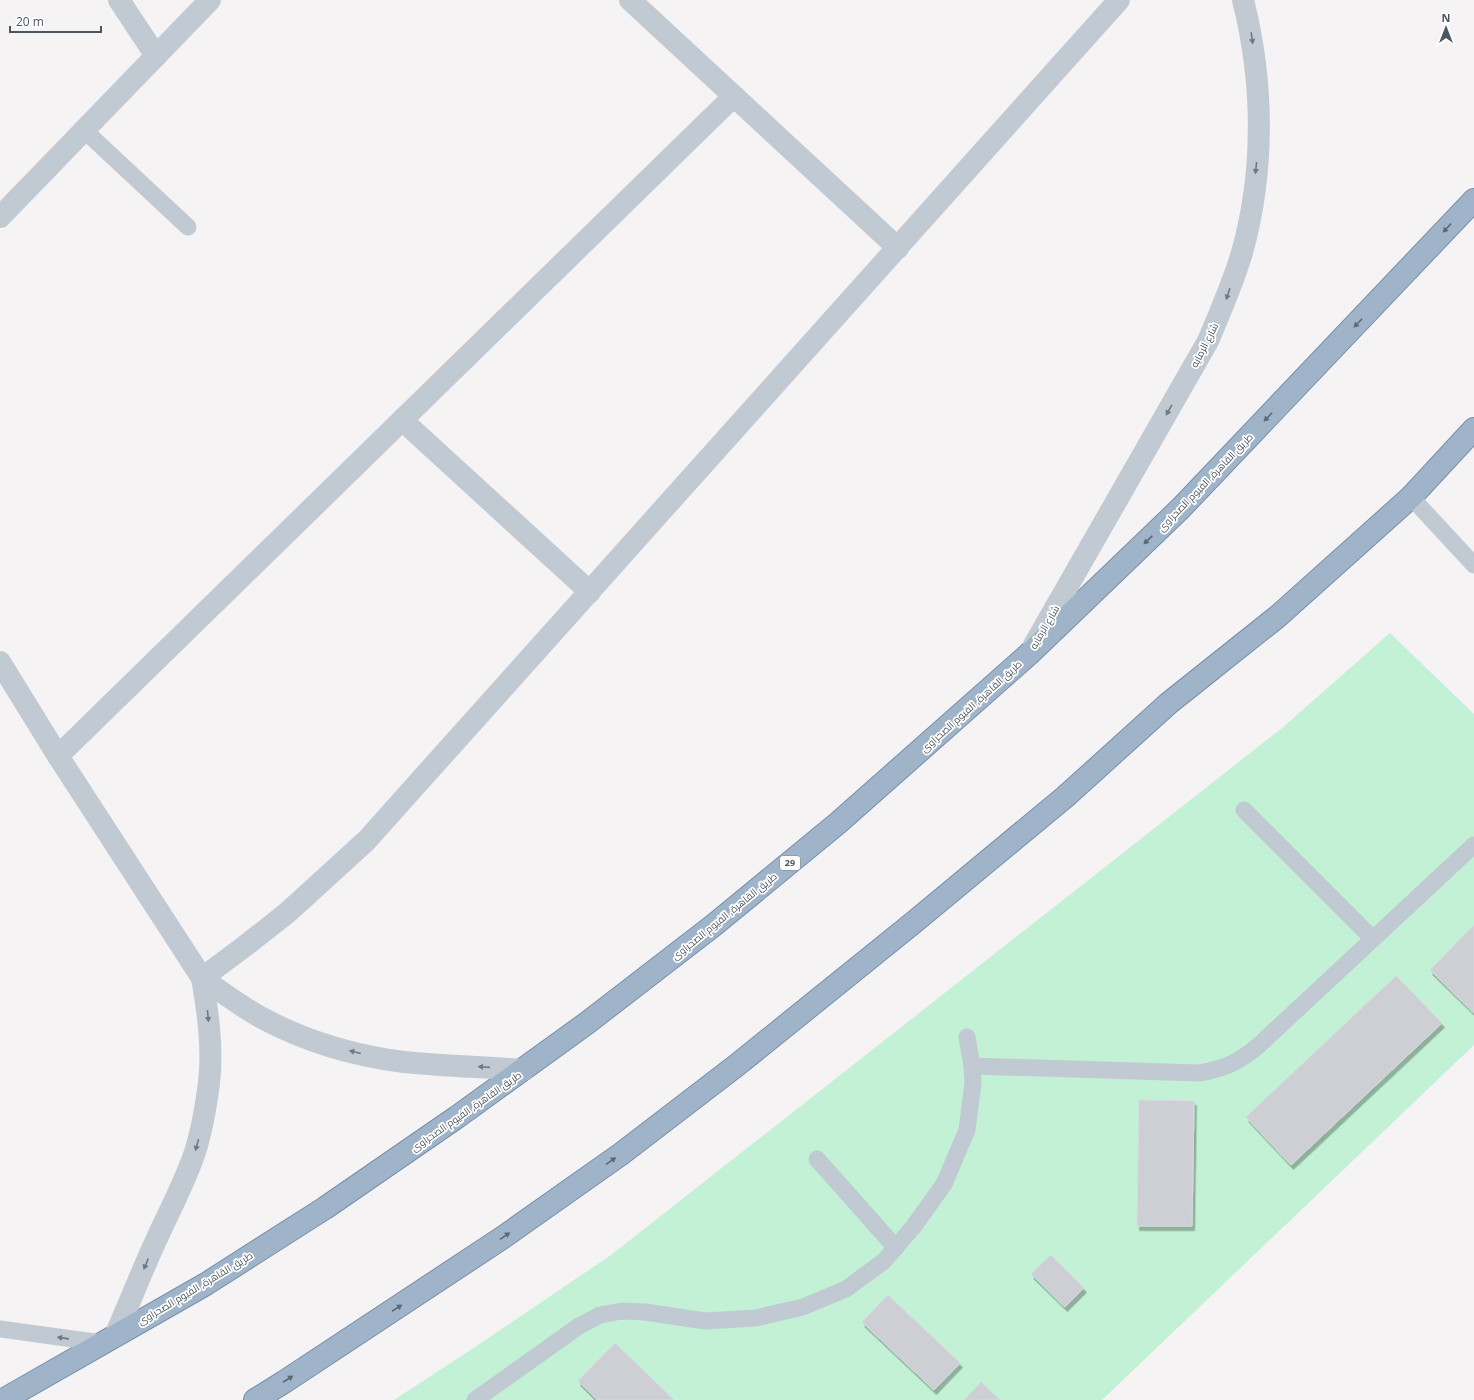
<svg xmlns="http://www.w3.org/2000/svg" width="1474" height="1400" viewBox="0 0 1474 1400" font-family="'Open Sans',Cairo,sans-serif">
	<style>
		.green { fill: #c3f1d5 }
		.building { fill: #cdcfd5; stroke: #d7d9de; filter: url(#shadow) }
		.lines { fill: none; stroke-linecap: round; stroke-linejoin: round }
		.trunk-casing { stroke: #7690ad; stroke-width: 24 }
		.service { stroke: #c1cad2; stroke-width: 17 }
		.minor { stroke: #c1cad2; stroke-width: 22 }
		.tertiary { stroke: #c1cad2; stroke-width: 22 }
		.trunk { stroke: #9fb4c9; stroke-width: 22 }
		.oneway { fill: #6e7983 }
		.oneway2 { fill: #5b6976 }
		.labels { text-anchor: middle; stroke-width: 3.5; stroke-linejoin: round; paint-order: stroke }
		.shield { fill: #fff; stroke: #808990; stroke-width: 1 }
		.shield-label { font-size: 9px; font-weight: bold; fill: #4a5661 }
		.street-label { font-size: 10px; fill: #4a5661; stroke: #fff }
	</style>
	<defs>
		<filter id="shadow"><feDropShadow dx="2.5" dy="4.5" stdDeviation="0" flood-color="#0004"/></filter>
	</defs>
	<rect width="100%" height="100%" fill="#f5f3f3"/>
	<polygon class="green" points="1390,633 1474,714 1474,1045 1102,1400 394,1400 478,1345 611,1255 1282,728"/>
	<g class="building">
		<polygon points="1474,925 1474,1013 1430,970"/>
		<polygon points="1396,976 1442,1023 1291,1165 1246,1117"/>
		<polygon points="1139,1100 1194,1101 1192,1226 1137,1226"/>
		<polygon points="1051,1255 1084,1288 1065,1307 1031,1274"/>
		<polygon points="888,1295 960,1363 934,1390 862,1322"/>
		<polygon points="615,1343 674,1400 597,1400 578,1381"/>
		<polygon points="981,1382 1000,1400 964,1400"/>
	</g>
	<g class="lines">
		<g class="trunk-casing">
			<g id="trunk">
				<polyline points="3,1400 206,1284 325,1208 457,1117 587,1023 714,925 838,823 1029,654 1181,508 1474,200"/>
				<polyline points="255,1400 284,1382 502,1238 621,1154 737,1065 913,923 1065,797 1169,703 1277,617 1411,497 1474,429"/>
			</g>
		</g>
		<g class="service">
			<polyline points="84,130 188,227"/>
			<polyline points="1411,497 1474,565"/>
			<polyline points="1244,810 1373,939"/>
			<path d="M972,1066L1199,1073C1224,1069 1239,1062 1258,1046L1474,845"/>
			<polyline points="817,1159 896,1248"/>
			<polyline points="0,1329 102,1343"/>
			<polyline points="475,1400 579,1326 600,1315 622,1311 645,1312 705,1321 756,1318 803,1307 846,1289 884,1261 914,1226 944,1184 967,1130 973,1083 972,1066 967,1037"/>
		</g>
		<g class="minor">
			<polyline points="119,0 156,56"/>
			<polyline points="630,0 898,248"/>
			<polyline points="0,217 210,0"/>
			<polyline points="402,420 590,592"/>
			<path d="M0,662L58,756L202,978C221,992 241,1006 262,1018C305,1041 356,1056 404,1062C443,1066 483,1067 523,1070"/>
			<polyline points="58,756 734,96"/>
			<polyline points="202,978 245,946 287,913 366,841 1119,0"/>
			<path d="M115,1336C128,1306 140,1276 153,1247C167,1215 184,1185 195,1152C202,1130 206,1106 209,1083C213,1048 208,1013 202,978"/>
		</g>
		<path class="tertiary" d="M1034,645L1208,341C1220,313 1232,285 1241,256C1265,173 1264,83 1243,0"/>
		<use href="#trunk" class="trunk"/>
	</g>
	<defs><path id="oneway-solid" d="M-6-.8H1V-3.2L6.5 0L1 3.2V.8H-6Z"/></defs>
	<g class="oneway">
		<use href="#oneway-solid" transform="translate(1252 38) rotate(82)"/>
		<use href="#oneway-solid" transform="translate(1256 168) rotate(96)"/>
		<use href="#oneway-solid" transform="translate(1228 294) rotate(109)"/>
		<use href="#oneway-solid" transform="translate(1169 410) rotate(120)"/>
		<use href="#oneway-solid" transform="translate(208 1016) rotate(85)"/>
		<use href="#oneway-solid" transform="translate(355 1052) rotate(-166)"/>
		<use href="#oneway-solid" transform="translate(484 1067) rotate(-176)"/>
		<use href="#oneway-solid" transform="translate(197 1145) rotate(105)"/>
		<use href="#oneway-solid" transform="translate(146 1264) rotate(113)"/>
		<use href="#oneway-solid" transform="translate(63 1338) rotate(-172)"/>
	</g>
	<g class="oneway2">
		<use href="#oneway-solid" transform="translate(1447 228) rotate(133)"/>
		<use href="#oneway-solid" transform="translate(1358 323) rotate(134)"/>
		<use href="#oneway-solid" transform="translate(1268 417) rotate(134)"/>
		<use href="#oneway-solid" transform="translate(1148 540) rotate(136)"/>
		<use href="#oneway-solid" transform="translate(611 1161) rotate(-35)"/>
		<use href="#oneway-solid" transform="translate(505 1236) rotate(-35)"/>
		<use href="#oneway-solid" transform="translate(397 1308) rotate(-33)"/>
		<use href="#oneway-solid" transform="translate(288 1379) rotate(-33)"/>
	</g>
	<g class="labels">
		<rect class="shield" x="780" y="856" width="20" height="14" rx="3"/>
		<g class="shield-label">
			<text x="790" y="866">29</text>
		</g>
		<g class="street-label">
			<text transform="translate(1204 345) rotate(-63)" y="4">شارع الرمايه</text>
			<text transform="translate(1205 482) rotate(-46)" y="4">طريق القاهرة, الفيوم الصحراوى</text>
			<text transform="translate(1044 627) rotate(-60)" y="4">شارع الرمايه</text>
			<text transform="translate(971 706) rotate(-42)" y="4">طريق القاهرة, الفيوم الصحراوى</text>
			<text transform="translate(724 916) rotate(-39)" y="4">طريق القاهرة, الفيوم الصحراوى</text>
			<text transform="translate(466 1111) rotate(-35)" y="4">طريق القاهرة, الفيوم الصحراوى</text>
			<text transform="translate(195 1288) rotate(-31)" y="4">طريق القاهرة, الفيوم الصحراوى</text>
		</g>
	</g>
	<g transform="translate(1446 28)" stroke="#ffffff" stroke-width="3" paint-order="stroke">
	<path d="M0-3L7 15L0 10L-7 15Z" fill="#4a5661"/>
	<text y="-6" font-size="11" font-weight="bold" text-anchor="middle" fill="#4a5661">N</text>
	</g>
	<path d="M10 26v6h91v-6" fill="none" stroke="#4a5661" stroke-width="2"/>
	<text x="16" y="26" font-size="12" fill="#4a5661" stroke="#ffffff" stroke-width="3" paint-order="stroke">20 m</text>
</svg>
